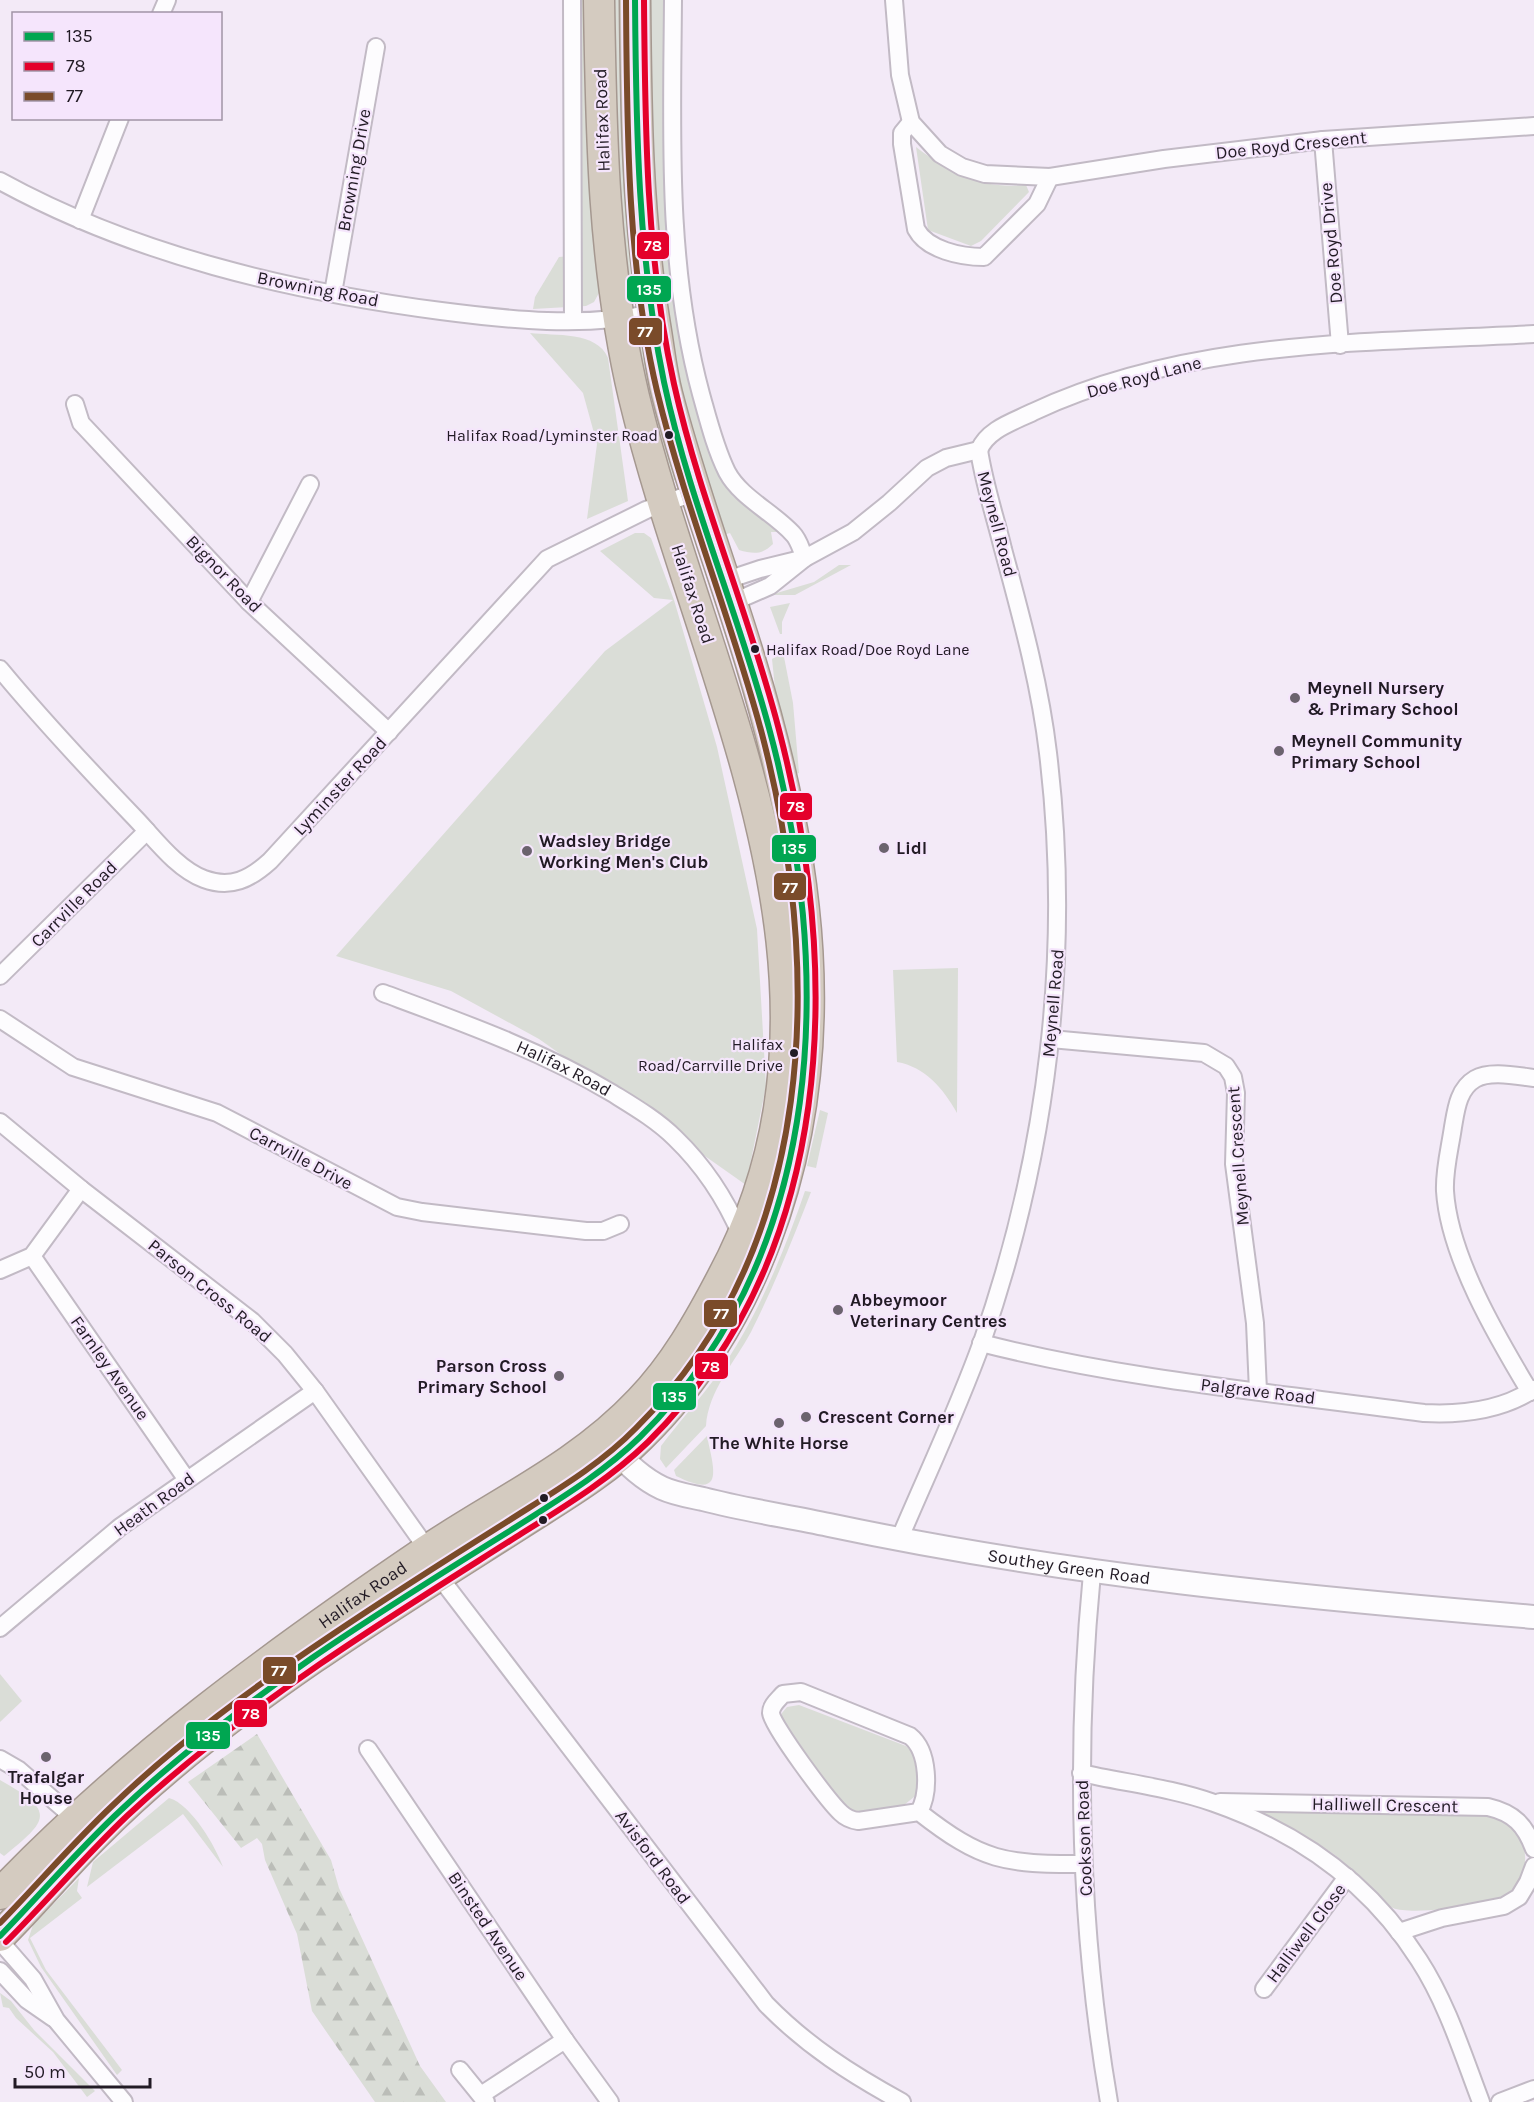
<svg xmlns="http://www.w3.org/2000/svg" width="1534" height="2102" viewBox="0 0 1534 2102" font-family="Karla,sans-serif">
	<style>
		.green { fill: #daddd7 }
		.forest { fill: url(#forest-firs) }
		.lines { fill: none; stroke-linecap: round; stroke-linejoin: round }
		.street-casing { stroke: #c2bac5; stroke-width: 20 }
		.secondary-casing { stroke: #c2bac5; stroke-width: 26 }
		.highway-casing { stroke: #a59890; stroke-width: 33 }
		.street { stroke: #fdfcfe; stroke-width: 16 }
		.secondary { stroke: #fdfcfe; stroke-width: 22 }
		.highway { stroke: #d4cbc0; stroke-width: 30 }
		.bus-1-casing { stroke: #f5e5fc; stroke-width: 10 }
		.bus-2-casing { stroke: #f5e5fc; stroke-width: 10 }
		.bus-3-casing { stroke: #f5e5fc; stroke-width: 10 }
		.bus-1 { stroke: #00a651; stroke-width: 6 }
		.bus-2 { stroke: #e4002b; stroke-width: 6 }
		.bus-3 { stroke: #7a4b2a; stroke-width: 6 }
		.bus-dot { fill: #221b25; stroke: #f5e5fc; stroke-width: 2 }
		.poi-dot { fill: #6b636e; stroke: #f5e5fc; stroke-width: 2 }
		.labels { text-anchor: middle; stroke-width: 4.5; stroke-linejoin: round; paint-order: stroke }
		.bus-label { font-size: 16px; fill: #221b25; stroke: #f5e5fc; text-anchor: end }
		.street-label { font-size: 18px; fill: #221b25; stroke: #f5e5fc }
		.poi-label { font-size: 18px; font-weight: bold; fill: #221b25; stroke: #f5e5fc; text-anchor: start }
		.line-badge { stroke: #f5e5fc; stroke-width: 2 }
		.badge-label { font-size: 16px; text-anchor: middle; font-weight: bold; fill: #fff }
	</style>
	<defs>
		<pattern id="forest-firs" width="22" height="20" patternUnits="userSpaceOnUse" patternTransform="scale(1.5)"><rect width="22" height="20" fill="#daddd7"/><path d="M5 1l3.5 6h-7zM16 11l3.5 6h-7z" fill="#bbbdb8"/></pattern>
	</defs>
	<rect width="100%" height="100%" fill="#f3eaf7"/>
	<g class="green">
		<polygon points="580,0 591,0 596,249 600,291 594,302 586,306 533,309 535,297 559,257 580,255"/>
		<polygon points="611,0 626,0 636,287 630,296 623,292"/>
		<path d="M647,0H669L668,176L710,437L733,496L781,532H771L773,544C762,555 753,554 739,550L730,533L723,535L696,448L658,302Z"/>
		<path d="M916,147C951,174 981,189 1026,185L1029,192L981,241L971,246L928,230Z"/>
		<path d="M530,333C555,336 597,331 608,358L628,501L587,519L597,444L583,393Z"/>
		<polygon points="635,338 638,338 642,342 680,469 677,480 671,481"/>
		<polygon points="635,533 644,533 651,538 674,600 717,747 757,929 766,1086 746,1185 539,1039 451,991 336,956 605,651 673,600 654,598 600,551"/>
		<polygon points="839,565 851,565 795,595 770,595 814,582"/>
		<polygon points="790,603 782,622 782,634 780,634 770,607"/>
		<polygon points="779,655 784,657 793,703 799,773 792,775 778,717 772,659"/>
		<path d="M958,968L957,1113C943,1088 925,1067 897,1062L893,970Z"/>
		<polygon points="820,1110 828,1113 816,1168 807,1166"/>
		<path d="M805,1191L811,1192C793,1239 774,1286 751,1332C735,1362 708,1391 706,1426L666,1468L660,1459L661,1446C679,1422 700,1399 718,1374C757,1318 783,1255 805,1191Z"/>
		<path d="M707,1436C714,1470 725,1500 676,1476L674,1470Z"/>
		<polygon points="0,1674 22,1701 0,1722"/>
		<polygon points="799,1705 906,1746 915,1755 919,1793 899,1809 856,1815 844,1809 782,1724 782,1713 787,1707"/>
		<path d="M0,1780C57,1812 48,1820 4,1856L0,1853Z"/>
		<path d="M169,1798C191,1804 216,1847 223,1867L183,1814L87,1887L93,1862Z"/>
		<path d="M1263,1808L1485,1815C1492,1817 1501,1818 1507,1822C1529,1836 1531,1872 1513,1890C1499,1905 1413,1916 1393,1908C1370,1899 1353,1866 1332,1853C1313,1840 1270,1825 1257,1810Z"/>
		<polygon points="79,1878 77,1891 82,1898 30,1938 46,1970 122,2070 117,2075 41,1967 28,1940 33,1925"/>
		<polygon points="0,1993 11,2001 34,2030 95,2091 87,2097 53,2052 16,2018 9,2008 3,2007"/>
	</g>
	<polygon class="forest" points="257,1734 331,1860 339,1888 420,2066 446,2102 375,2102 312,2011 297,1934 265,1860 262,1844 257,1838 241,1848 188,1782"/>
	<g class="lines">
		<g class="street-casing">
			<g id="street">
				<polyline points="572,0 573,321"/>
				<path d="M673,0C672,132 666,265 701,394C708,419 715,448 727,472C741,498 773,512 793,534C799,540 801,550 805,558"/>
				<polyline points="894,0 900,75 911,122 940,154 962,167 985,174 1050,177 1164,159 1323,140 1534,126"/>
				<polyline points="161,14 167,0"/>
				<path d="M911,122L902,133V144L916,229C927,250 961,257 984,257L1037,204L1050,177"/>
				<polyline points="1323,140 1340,345"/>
				<path d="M0,181C135,255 289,291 441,311C510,320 584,328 653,313"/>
				<polyline points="80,220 120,118"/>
				<polyline points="333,293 376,47"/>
				<polyline points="75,404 81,423 249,602 389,732"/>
				<path d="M979,450C988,429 1013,422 1033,412C1188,339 1367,343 1534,334"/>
				<polyline points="724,581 760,569 801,559"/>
				<polyline points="249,602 310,484"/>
				<polyline points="731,603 770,586 805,558 853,532 889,503 927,468 946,458 979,450"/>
				<path d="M0,669C43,721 89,770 136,819C155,839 177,869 204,879C231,889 250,879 270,861L547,559L646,510L696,492"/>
				<polyline points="0,976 147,831"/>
				<path id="s1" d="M383,993C461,1022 540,1050 612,1093C633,1106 657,1120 675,1138C703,1165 726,1200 741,1235"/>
				<polyline points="0,1019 73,1067 217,1113 397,1207 422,1212 586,1231 603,1231 620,1224"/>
				<polyline points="1051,1039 1204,1053 1226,1066 1233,1077 1236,1093 1234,1164 1255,1323 1258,1391"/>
				<polyline points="0,1122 81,1189 252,1321 285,1354 315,1391 428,1550"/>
				<polyline points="32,1256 187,1480"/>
				<polyline points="0,1270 32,1256 81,1189"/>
				<path d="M981,1343C1126,1380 1276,1393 1424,1413C1462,1415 1501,1411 1534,1389"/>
				<path d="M1530,1392C1497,1337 1449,1256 1445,1191C1444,1170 1450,1148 1453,1127C1456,1110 1458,1089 1475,1079C1490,1070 1517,1076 1534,1078"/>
				<path d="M899,1540C927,1474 958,1409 982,1342C1048,1152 1072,952 1048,753C1040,684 1021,616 1003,549C995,516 984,484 979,450"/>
				<path d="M1092,1573C1075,1749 1079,1927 1109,2102"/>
				<path d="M438,1575L766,2004C807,2046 851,2074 902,2102"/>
				<polyline points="0,1628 120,1527 315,1391"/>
				<polyline points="368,1749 565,2040 610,2102"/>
				<polyline points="0,1759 19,1770 81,1824"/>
				<path d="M1081,1773C1125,1783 1172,1788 1214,1803C1300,1833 1370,1883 1419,1960C1447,2003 1463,2055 1481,2102"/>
				<path d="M1220,1802L1488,1807C1514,1813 1525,1825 1534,1849"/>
				<path d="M919,1812C930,1792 929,1751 910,1736L801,1692L783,1694C778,1700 771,1705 771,1713C772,1726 829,1802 841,1813C846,1818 852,1820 858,1821L919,1812C983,1862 1004,1864 1083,1864"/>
				<polyline points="1399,1932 1442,1918 1504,1906 1519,1897 1528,1882 1534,1866"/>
				<polyline points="0,1941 33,1979 56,2020 124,2102"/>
				<polyline points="0,1971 27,2000 53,2018"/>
				<polyline points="1264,1989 1347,1877"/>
				<polyline points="460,2070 486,2102"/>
				<polyline points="481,2095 565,2040"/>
				<polyline points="1500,2102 1534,2089"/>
			</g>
		</g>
		<g class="secondary-casing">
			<g id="secondary">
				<path id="s2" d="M611,1445C624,1461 643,1479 662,1488C675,1494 689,1496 703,1499C745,1510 787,1516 829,1525C1065,1575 1295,1597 1534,1617"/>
			</g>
		</g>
		<g class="highway-casing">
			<g id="highway">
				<path id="s3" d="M0,1894C127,1761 274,1654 426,1551C499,1502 579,1466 640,1401C674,1366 699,1322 722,1278C880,982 704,688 634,397C603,266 601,133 599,0"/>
				<path d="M0,1936C33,1903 63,1867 96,1834C161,1768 236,1711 313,1658C380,1612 449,1569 518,1525C560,1498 604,1473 640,1437C695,1384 738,1313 765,1242C839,1049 809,854 750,660C723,571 690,484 667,394C661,371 659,348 655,325C637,215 636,111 635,0"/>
			</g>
		</g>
		<use href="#street" class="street"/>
		<use href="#secondary" class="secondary"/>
		<use href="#highway" class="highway"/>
		<g class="bus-1-casing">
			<path id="bus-1" d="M0,1936C41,1894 78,1850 121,1810C180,1754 245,1705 312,1658C376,1614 442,1573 508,1532C553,1503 601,1475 640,1437C829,1251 834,968 769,728C738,612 689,500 664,382C638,257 636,128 635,0"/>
		</g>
		<g class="bus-2-casing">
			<path id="bus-2" d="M6,1942C47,1901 85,1856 127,1816C187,1760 253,1710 320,1664C384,1620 450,1579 516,1537C562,1508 609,1480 648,1442C838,1253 842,973 779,730C749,613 700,501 674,384C646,258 645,127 644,0"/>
		</g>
		<g class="bus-3-casing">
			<path id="bus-3" d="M0,1923C38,1884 73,1843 112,1806C178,1742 254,1687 330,1636C388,1597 446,1560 505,1523C550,1494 598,1467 636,1428C820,1245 823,970 762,734C731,618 685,507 657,391C627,264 627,130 626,0"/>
		</g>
		<use href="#bus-1" class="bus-1"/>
		<use href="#bus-2" class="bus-2"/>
		<use href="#bus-3" class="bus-3"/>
	</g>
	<g class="bus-dot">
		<circle cx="669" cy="435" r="5"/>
		<circle cx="755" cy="649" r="5"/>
		<circle cx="794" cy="1053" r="5"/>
		<circle cx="544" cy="1498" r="5"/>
		<circle cx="543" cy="1520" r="5"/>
	</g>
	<g class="poi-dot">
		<circle cx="1295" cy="698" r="6"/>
		<circle cx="1279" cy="751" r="6"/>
		<circle cx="884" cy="848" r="6"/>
		<circle cx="527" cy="851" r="6"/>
		<circle cx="838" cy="1310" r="6"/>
		<circle cx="559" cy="1376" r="6"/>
		<circle cx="806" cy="1417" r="6"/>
		<circle cx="779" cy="1423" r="6"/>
		<circle cx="46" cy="1757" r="6"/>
	</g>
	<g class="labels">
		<g class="bus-label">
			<text x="658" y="441">Halifax Road/Lyminster Road</text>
			<text x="766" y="655" text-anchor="start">Halifax Road/Doe Royd Lane</text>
			<text x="783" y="1050">Halifax<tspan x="783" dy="21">Road/Carrville Drive</tspan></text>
		</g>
		<g class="street-label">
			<text transform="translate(602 120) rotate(-92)" y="6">Halifax Road</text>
			<text transform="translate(1291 145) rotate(-6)" y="6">Doe Royd Crescent</text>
			<text transform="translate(354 170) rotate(-80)" y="6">Browning Drive</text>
			<text transform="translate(1331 243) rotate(-95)" y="6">Doe Royd Drive</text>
			<text transform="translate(318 289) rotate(11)" y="6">Browning Road</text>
			<text transform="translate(1144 377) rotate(-15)" y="6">Doe Royd Lane</text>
			<text transform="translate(997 524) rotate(75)" y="6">Meynell Road</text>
			<text transform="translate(224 574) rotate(46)" y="6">Bignor Road</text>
			<text transform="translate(693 594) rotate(72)" y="6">Halifax Road</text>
			<text transform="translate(340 786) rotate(-47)" y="6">Lyminster Road</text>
			<text transform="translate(74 904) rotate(-45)" y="6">Carrville Road</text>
			<text transform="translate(1053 1003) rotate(-85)" y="6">Meynell Road</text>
			<text dy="6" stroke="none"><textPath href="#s1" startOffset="196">Halifax Road</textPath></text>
			<text transform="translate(1238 1156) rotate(-94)" y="6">Meynell Crescent</text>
			<text transform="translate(301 1158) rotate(28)" y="6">Carrville Drive</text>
			<text transform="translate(210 1291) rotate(39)" y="6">Parson Cross Road</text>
			<text transform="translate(110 1368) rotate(55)" y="6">Farnley Avenue</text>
			<text transform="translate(1258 1391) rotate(7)" y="6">Palgrave Road</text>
			<text transform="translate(154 1504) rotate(-36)" y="6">Heath Road</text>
			<text dy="6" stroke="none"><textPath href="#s2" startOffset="482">Southey Green Road</textPath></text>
			<text dy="6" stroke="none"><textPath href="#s3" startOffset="471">Halifax Road</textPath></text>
			<text transform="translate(1385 1805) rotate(1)" y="6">Halliwell Crescent</text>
			<text transform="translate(1084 1838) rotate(-92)" y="6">Cookson Road</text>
			<text transform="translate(653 1857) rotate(53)" y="6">Avisford Road</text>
			<text transform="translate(488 1926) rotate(56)" y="6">Binsted Avenue</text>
			<text transform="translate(1306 1933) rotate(-53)" y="6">Halliwell Close</text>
		</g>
		<g class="poi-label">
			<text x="1307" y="694">Meynell Nursery<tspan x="1307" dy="21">&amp; Primary School</tspan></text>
			<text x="1291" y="747">Meynell Community<tspan x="1291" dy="21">Primary School</tspan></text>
			<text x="539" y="847">Wadsley Bridge<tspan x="539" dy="21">Working Men's Club</tspan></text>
			<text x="896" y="854">Lidl</text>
			<text x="850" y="1306">Abbeymoor<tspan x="850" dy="21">Veterinary Centres</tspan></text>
			<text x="547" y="1372" text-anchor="end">Parson Cross<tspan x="547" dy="21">Primary School</tspan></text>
			<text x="818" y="1423">Crescent Corner</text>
			<text x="779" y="1449" text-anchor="middle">The White Horse</text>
			<text x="46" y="1783" text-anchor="middle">Trafalgar<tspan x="46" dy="21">House</tspan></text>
		</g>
	</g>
	<g class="line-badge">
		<rect x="636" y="231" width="34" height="29" rx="6" fill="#e4002b"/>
		<rect x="626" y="275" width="46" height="28" rx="6" fill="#00a651"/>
		<rect x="628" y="317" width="35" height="29" rx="6" fill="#7a4b2a"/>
		<rect x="779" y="792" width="34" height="29" rx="6" fill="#e4002b"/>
		<rect x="771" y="834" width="46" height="29" rx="6" fill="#00a651"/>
		<rect x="773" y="872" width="34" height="29" rx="6" fill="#7a4b2a"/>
		<rect x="703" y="1299" width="35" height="29" rx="6" fill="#7a4b2a"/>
		<rect x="694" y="1352" width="35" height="28" rx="6" fill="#e4002b"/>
		<rect x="652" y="1382" width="45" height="29" rx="6" fill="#00a651"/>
		<rect x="262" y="1656" width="35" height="29" rx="6" fill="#7a4b2a"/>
		<rect x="233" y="1699" width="35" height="29" rx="6" fill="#e4002b"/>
		<rect x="185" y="1721" width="46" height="29" rx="6" fill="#00a651"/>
	</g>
	<g class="badge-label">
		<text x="653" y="251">78</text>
		<text x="649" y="295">135</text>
		<text x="645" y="337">77</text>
		<text x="796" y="812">78</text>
		<text x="794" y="854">135</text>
		<text x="790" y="893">77</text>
		<text x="721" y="1319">77</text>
		<text x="711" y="1372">78</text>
		<text x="674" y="1402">135</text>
		<text x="279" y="1676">77</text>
		<text x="251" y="1719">78</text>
		<text x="208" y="1741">135</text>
	</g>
	<rect x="12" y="12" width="210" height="108" fill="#f5e5fc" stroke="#a194a6" stroke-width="1.5"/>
	<rect x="24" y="32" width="30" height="9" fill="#00a651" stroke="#a194a6" stroke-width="1.5"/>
	<text x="66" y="42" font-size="18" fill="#221b25">135</text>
	<rect x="24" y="62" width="30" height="9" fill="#e4002b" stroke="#a194a6" stroke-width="1.5"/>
	<text x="66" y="72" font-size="18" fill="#221b25">78</text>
	<rect x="24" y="92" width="30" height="9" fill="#7a4b2a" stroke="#a194a6" stroke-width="1.5"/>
	<text x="66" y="102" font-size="18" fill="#221b25">77</text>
	<path d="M15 2078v9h135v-9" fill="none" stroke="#221b25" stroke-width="3"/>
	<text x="24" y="2078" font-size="18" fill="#221b25" stroke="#f5e5fc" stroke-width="4.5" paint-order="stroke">50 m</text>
</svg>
